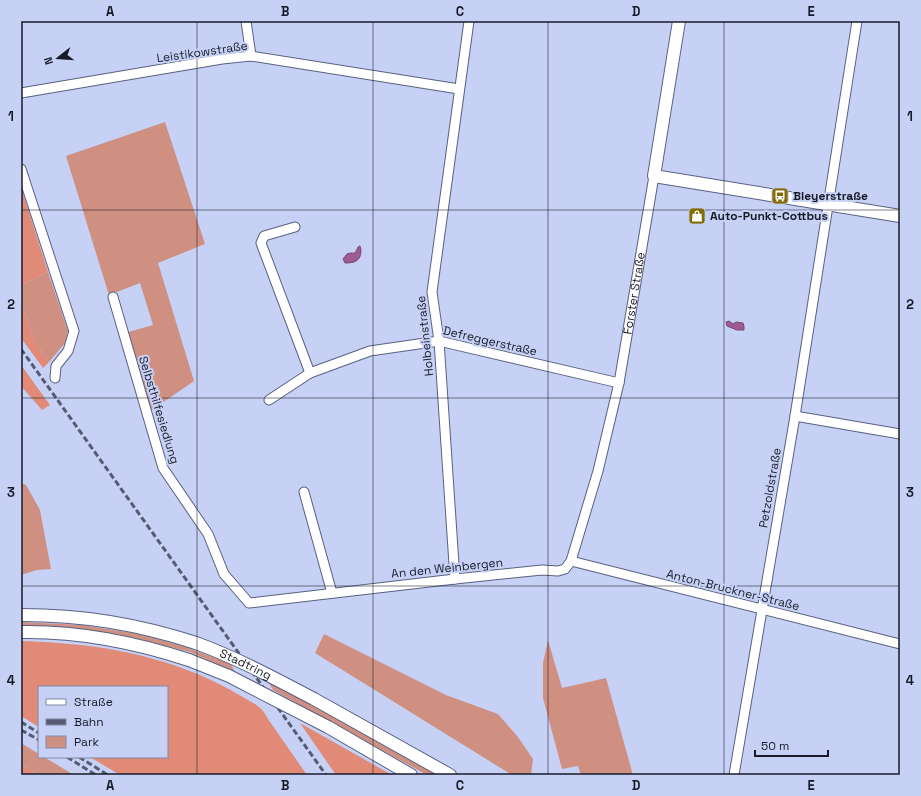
<svg xmlns="http://www.w3.org/2000/svg" width="921" height="796" viewBox="0 0 921 796" font-family="'Space Grotesk',sans-serif">
	<style>
		.green { fill: #cf9082 }
		.forest { fill: #e08a77 }
		.water { fill: #9d5d92; stroke: #754972 }
		.lines { fill: none; stroke-linecap: round; stroke-linejoin: round }
		.minor-casing { stroke: #586180; stroke-width: 11 }
		.major-casing { stroke: #586180; stroke-width: 14 }
		.minor { stroke: #fff; stroke-width: 9 }
		.major { stroke: #fff; stroke-width: 12 }
		.rail { stroke: #555b70; stroke-width: 3; stroke-dasharray: 6 3; stroke-linecap: butt }
		.major-bridge-casing { stroke: #586180; stroke-width: 14; stroke-linecap: butt }
		.major-bridge { stroke: #fff; stroke-width: 12 }
		.grid { fill: none; stroke: #171a27; stroke-width: 1; stroke-opacity: 0.55 }
		.labels { text-anchor: middle; stroke-width: 4; stroke-linejoin: round; paint-order: stroke }
		.street-label { font-size: 12px; fill: #171a27; stroke: #c7d1f6 }
		.poi-label { font-size: 12px; font-weight: bold; fill: #171a27; stroke: #c7d1f6; text-anchor: start }
		.neatline { fill: none; stroke: #171a27; stroke-width: 1.5 }
		.grid-label { font-size: 13px; text-anchor: middle; font-weight: bold; fill: #171a27 }
	</style>
	<rect width="100%" height="100%" fill="#c7d1f6"/>
	<g class="green">
		<polygon points="165,122 205,244 158,263 194,381 149,412 125,333 153,325 140,283 109,295 66,156"/>
		<polygon points="48,272 68,331 65,343 49,362 35,342 21,302 21,285"/>
		<polygon points="21,483 26,485 40,510 51,569 37,570 21,575"/>
		<polygon points="21,622 82,625 138,634 183,646 231,664 235,672 190,652 135,638 79,629 21,625"/>
		<polygon points="324,634 446,695 498,714 518,737 533,759 531,775 512,775 315,653"/>
		<polygon points="548,640 562,688 606,678 633,775 581,775 578,766 562,769 543,698 543,663"/>
		<polygon points="267,680 437,775 427,775 273,690"/>
		<polygon points="21,743 39,754 39,757 44,757 74,775 38,775 21,764"/>
	</g>
	<g class="forest">
		<polygon points="21,187 48,272 21,285"/>
		<polygon points="21,302 35,342 49,362 43,368 21,338"/>
		<polygon points="21,365 50,405 42,410 21,386"/>
		<path d="M21,641C33,641 45,642 58,643C120,647 187,663 241,696C254,704 261,705 268,719L307,775H120L90,757H167V687H39V727L21,716Z"/>
		<polygon points="300,723 392,775 336,775"/>
		<polygon points="21,764 38,775 21,775"/>
	</g>
	<g class="water">
		<path d="M360,246L361,250C361,261 355,263 345,263L343,259L347,254C354,251 354,257 358,247Z"/>
		<polygon points="729,321 733,324 736,322 743,323 744,326 744,330 737,330 727,326 726,322"/>
	</g>
	<g class="lines">
		<g class="minor-casing">
			<g id="minor">
				<polyline points="246,21 251,56"/>
				<polyline points="21,93 222,59 251,56 459,89"/>
				<polyline points="21,169 74,331 68,351 56,366 55,378"/>
				<polyline points="295,227 264,236 261,243 310,373"/>
				<path id="s1" d="M113,297L163,468L208,534L224,574L249,603L455,579L542,570L558,571L565,569L571,561L598,471L619,383L654,176"/>
				<polyline points="269,400 310,373 370,351 439,341 619,383"/>
				<polyline points="795,416 900,434"/>
				<polyline points="304,492 332,593"/>
				<polyline points="571,561 900,644"/>
				<polyline points="455,579 439,341 432,292 469,21"/>
				<polyline points="734,775 795,416 857,21"/>
			</g>
		</g>
		<g class="major-casing">
			<g id="major">
				<polyline points="679,21 654,176 900,216"/>
				<path d="M21,615C83,615 137,624 196,643"/>
				<path d="M21,632C79,631 134,642 189,660"/>
				<polyline points="314,699 450,775"/>
				<polyline points="328,727 411,775"/>
			</g>
		</g>
		<use href="#minor" class="minor"/>
		<use href="#major" class="major"/>
		<g class="rail">
			<polyline points="21,349 326,775"/>
			<polyline points="21,722 39,733"/>
			<polyline points="21,730 39,740"/>
			<polyline points="67,757 96,775"/>
			<polyline points="79,757 108,775"/>
		</g>
		<g class="major-bridge-casing">
			<g id="major-bridge">
				<path id="s2" d="M196,643C237,658 276,679 314,699"/>
				<polyline points="189,660 229,676 328,727"/>
			</g>
		</g>
		<use href="#major-bridge" class="major-bridge"/>
	</g>
	<path class="grid" d="M197,21V775M373,21V775M548,21V775M724,21V775M21,210H900M21,398H900M21,586H900"/>
	<defs>
		<g id="bus-square" transform="scale(0.9)"><rect x="-9" y="-9" width="18" height="18" rx="4" fill="#846d09" stroke="#c7d1f6"/><path d="M-5-6H5V4H4V6H2V4H-2V6H-4V4H-5ZM-3.5-4V0h7V-4ZM-3.5 1.2v1.5H-2V1.2ZM2 1.2v1.5H3.5V1.2Z" fill="#fff"/></g>
		<g id="shop-square" transform="scale(0.9)"><rect x="-9" y="-9" width="18" height="18" rx="4" fill="#846d09" stroke="#c7d1f6"/><path d="M-5-2.5h2.3a2.7 3.5 0 0 1 5.4 0H5L5.5 6h-11ZM-1.5-2.5h3a1.5 2.3 0 0 0-3 0Z" fill="#fff"/></g>
	</defs>
	<g fill-rule="evenodd">
		<use href="#bus-square" x="780" y="196"/>
		<use href="#shop-square" x="697" y="216"/>
	</g>
	<g class="labels">
		<g class="street-label">
			<text transform="translate(202 52) rotate(-8)" y="4">Leistikowstraße</text>
			<text dy="4" stroke="none"><textPath href="#s1" startOffset="943">Forster Straße</textPath></text>
			<text transform="translate(425 336) rotate(-96)" y="4">Holbeinstraße</text>
			<text transform="translate(490 341) rotate(13)" y="4">Defreggerstraße</text>
			<text transform="translate(159 410) rotate(73)" y="4">Selbsthilfesiedlung</text>
			<text transform="translate(770 488) rotate(-80)" y="4">Petzoldstraße</text>
			<text transform="translate(447 568) rotate(-6)" y="4">An den Weinbergen</text>
			<text transform="translate(733 590) rotate(14)" y="4">Anton-Bruckner-Straße</text>
			<text dy="4" stroke="none"><textPath href="#s2" startOffset="54">Stadtring</textPath></text>
		</g>
		<g class="poi-label">
			<text x="793" y="200">Bleyerstraße</text>
			<text x="710" y="220">Auto-Punkt-Cottbus</text>
		</g>
	</g>
	<rect width="921" height="796" fill="none" stroke="#c7d1f6" stroke-width="44"/>
	<rect x="38" y="686" width="130" height="72" fill="#c7d1f6" stroke="#8188a3"/>
	<rect x="46" y="699" width="20" height="6" fill="#ffffff" stroke="#8188a3"/>
	<text x="74" y="706" font-size="12" fill="#171a27">Straße</text>
	<rect x="46" y="719" width="20" height="6" fill="#555b70" stroke="#8188a3"/>
	<text x="74" y="726" font-size="12" fill="#171a27">Bahn</text>
	<rect x="46" y="736" width="20" height="12" fill="#cf9082" stroke="#8188a3"/>
	<text x="74" y="746" font-size="12" fill="#171a27">Park</text>
	<g transform="translate(58 58) rotate(253)" stroke="#c7d1f6" stroke-width="3" paint-order="stroke">
	<path d="M0-3L7 15L0 10L-7 15Z" fill="#171a27"/>
	<text y="-6" font-size="11" font-weight="bold" text-anchor="middle" fill="#171a27">N</text>
	</g>
	<path d="M755 750v6h73v-6" fill="none" stroke="#171a27" stroke-width="2"/>
	<text x="761" y="750" font-size="12" fill="#171a27" stroke="#c7d1f6" stroke-width="3" paint-order="stroke">50 m</text>
	<rect x="22" y="22" width="877" height="752" class="neatline"/>
	<g class="grid-label">
		<text x="110" y="16">A</text>
		<text x="285" y="16">B</text>
		<text x="460" y="16">C</text>
		<text x="636" y="16">D</text>
		<text x="811" y="16">E</text>
		<text x="11" y="121">1</text>
		<text x="910" y="121">1</text>
		<text x="11" y="309">2</text>
		<text x="910" y="309">2</text>
		<text x="11" y="497">3</text>
		<text x="910" y="497">3</text>
		<text x="11" y="685">4</text>
		<text x="910" y="685">4</text>
		<text x="110" y="790">A</text>
		<text x="285" y="790">B</text>
		<text x="460" y="790">C</text>
		<text x="636" y="790">D</text>
		<text x="811" y="790">E</text>
	</g>
</svg>
